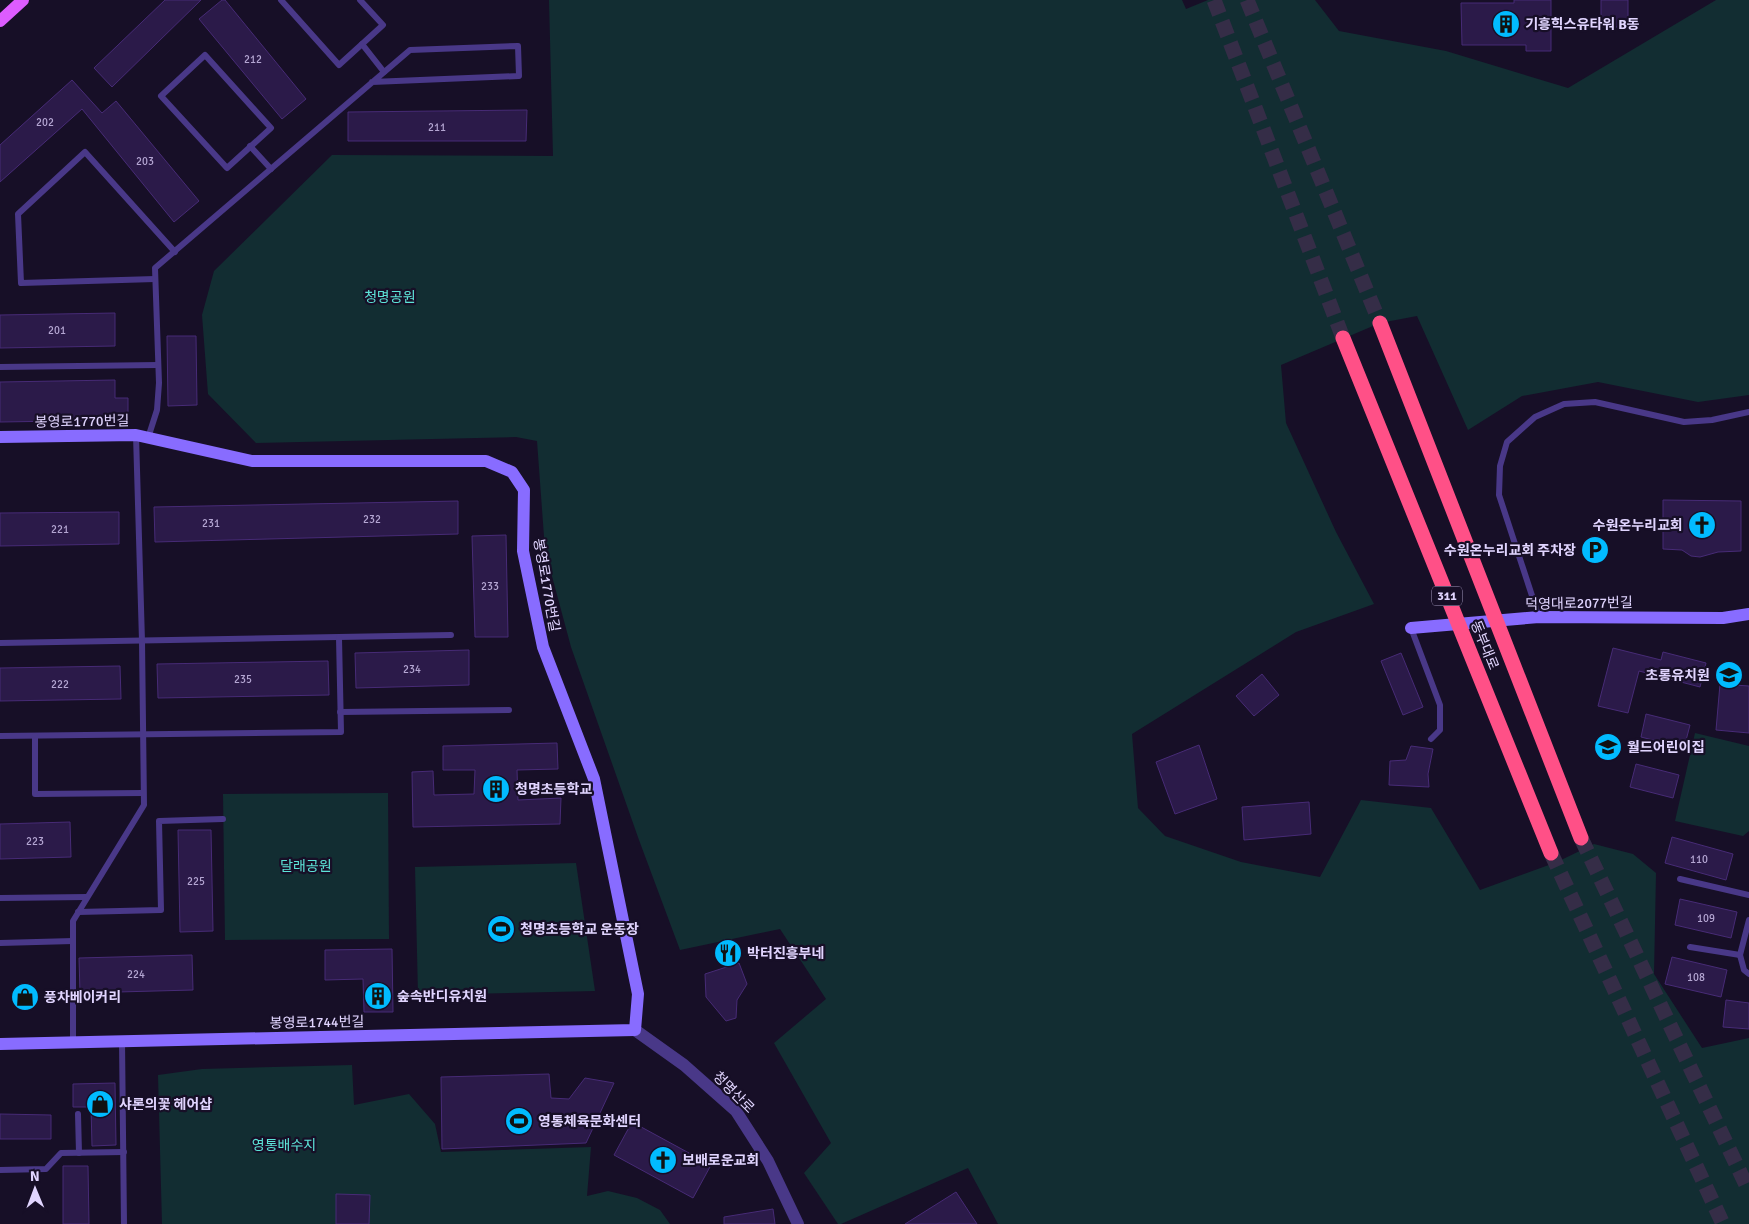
<svg xmlns="http://www.w3.org/2000/svg" width="1749" height="1224" viewBox="0 0 1749 1224" font-family="Signika,'Noto Sans KR',sans-serif">
	<style>
		.green { fill: #122d32 }
		.building { fill: #2b1a49; stroke: #472b76 }
		.lines { fill: none; stroke-linecap: round; stroke-linejoin: round }
		.highway-tunnel { stroke: #352d47; stroke-width: 15; stroke-dasharray: 15 8; stroke-linecap: butt }
		.lane { stroke: #493888; stroke-width: 6 }
		.street { stroke: #493888; stroke-width: 12 }
		.secondary { stroke: #886cff; stroke-width: 12 }
		.primary { stroke: #dd5cff; stroke-width: 12 }
		.highway { stroke: #ff5087; stroke-width: 15 }
		.labels { text-anchor: middle; stroke-width: 4.5; stroke-linejoin: round; paint-order: stroke }
		.number-label { font-size: 11px; fill: #b4a6d2 }
		.shield { fill: #170f27; stroke: #a49abe; stroke-width: 1 }
		.shield-label { font-size: 12px; font-weight: bold; fill: #e1d5ff }
		.poi-label { font-size: 14px; font-weight: bold; fill: #e1d5ff; stroke: #170f27; text-anchor: start }
		.park-label { font-size: 14px; fill: #5de4d8; stroke: #170f27 }
		.street-label { font-size: 14px; fill: #e1d5ff; stroke: #170f27 }
	</style>
	<rect width="100%" height="100%" fill="#170f27"/>
	<g class="green">
		<polygon points="549,0 1182,0 1186,9 1208,0 1315,0 1339,31 1446,51 1568,88 1716,0 1749,0 1749,395 1698,402 1598,382 1522,396 1468,430 1417,316 1380,323 1281,365 1286,423 1336,532 1374,604 1296,632 1132,734 1138,808 1165,836 1241,862 1320,877 1361,800 1431,808 1480,890 1557,862 1594,844 1633,854 1656,873 1654,974 1702,1048 1749,1038 1749,1224 998,1224 968,1168 841,1224 838,1224 804,1173 831,1143 774,1043 826,999 780,929 680,950 639,840 571,647 545,550 537,441 516,437 256,443 208,394 202,315 214,271 332,155 553,156"/>
		<polygon points="1695,733 1749,746 1749,831 1743,836 1675,821"/>
		<polygon points="388,793 389,939 225,940 223,794"/>
		<polygon points="576,863 595,991 418,995 415,867"/>
		<polygon points="352,1065 354,1105 409,1094 435,1124 441,1152 591,1147 587,1196 608,1191 637,1198 660,1210 670,1224 162,1224 158,1075 202,1069"/>
	</g>
	<g class="building">
		<polygon points="165,0 201,0 112,87 94,68"/>
		<polygon points="222,0 225,0 306,99 282,119 199,19"/>
		<polygon points="1514,0 1551,0 1551,51 1526,51 1526,45 1462,45 1461,3 1514,3"/>
		<rect x="1601" y="0" width="27" height="27"/>
		<polygon points="72,80 102,113 116,101 199,201 174,222 82,109 0,182 0,145"/>
		<polygon points="527,110 526,141 348,141 348,112"/>
		<polygon points="115,313 115,346 0,348 0,315"/>
		<polygon points="167,336 196,336 197,405 168,406"/>
		<polygon points="115,380 115,398 128,398 128,420 0,422 0,382"/>
		<polygon points="1663,500 1741,501 1741,551 1718,552 1700,557 1691,556 1682,550 1663,549"/>
		<polygon points="458,501 458,534 155,542 154,507"/>
		<polygon points="119,512 119,544 0,546 0,513"/>
		<polygon points="506,535 508,637 475,637 472,536"/>
		<polygon points="1613,648 1661,660 1663,652 1706,663 1700,687 1639,671 1628,713 1598,706"/>
		<polygon points="469,650 469,685 356,688 355,653"/>
		<polygon points="1401,653 1423,707 1403,715 1381,661"/>
		<polygon points="328,661 329,695 158,698 157,664"/>
		<polygon points="120,666 121,699 0,701 0,668"/>
		<polygon points="1262,674 1279,695 1254,716 1236,696"/>
		<polygon points="1720,684 1749,686 1749,733 1716,730"/>
		<polygon points="1646,714 1690,725 1684,748 1641,737"/>
		<polygon points="557,743 558,769 517,770 518,800 561,798 560,824 413,827 412,772 433,771 434,795 474,794 475,770 443,770 443,746"/>
		<polygon points="1199,745 1217,799 1175,814 1156,762"/>
		<polygon points="1411,746 1433,749 1428,774 1429,787 1389,785 1390,761 1406,760"/>
		<polygon points="1636,764 1679,775 1673,798 1630,787"/>
		<polygon points="1309,802 1311,834 1244,840 1242,807"/>
		<polygon points="70,822 71,857 0,859 0,824"/>
		<polygon points="178,830 211,830 213,931 180,932"/>
		<polygon points="1672,837 1733,854 1726,880 1665,863"/>
		<polygon points="1680,899 1737,912 1731,938 1675,925"/>
		<polygon points="392,949 393,1012 364,1012 363,979 325,980 325,950"/>
		<polygon points="192,955 193,990 80,993 79,958"/>
		<polygon points="1672,957 1727,970 1721,997 1665,984"/>
		<polygon points="739,963 747,984 737,1000 736,1018 726,1021 706,997 705,974"/>
		<polygon points="1726,1000 1749,1003 1749,1029 1723,1027"/>
		<polygon points="549,1074 551,1098 569,1099 585,1078 614,1083 586,1143 442,1149 441,1077"/>
		<polygon points="115,1083 116,1145 92,1146 91,1107 73,1107 73,1084"/>
		<polygon points="0,1114 51,1115 51,1139 0,1139"/>
		<polygon points="632,1122 711,1165 693,1198 614,1155"/>
		<polygon points="63,1166 88,1166 89,1224 63,1224"/>
		<polygon points="956,1192 977,1224 905,1224"/>
		<polygon points="336,1194 370,1195 369,1224 336,1224"/>
		<polygon points="773,1209 775,1224 724,1224 724,1217"/>
	</g>
	<g class="lines">
		<g class="highway-tunnel">
			<polyline points="1214,0 1343,338"/>
			<polyline points="1247,0 1380,323"/>
			<polyline points="1581,838 1749,1191"/>
			<polyline points="1551,853 1723,1224"/>
		</g>
		<g class="lane">
			<polyline points="281,0 339,65 383,25 360,0"/>
			<polyline points="362,44 384,72"/>
			<polygon points="205,55 271,128 227,168 161,96"/>
			<polyline points="250,146 271,169"/>
			<polyline points="155,279 21,283 18,214 85,152 175,252"/>
			<polyline points="0,367 158,365"/>
			<polyline points="148,438 157,410 159,383 155,268 410,50 518,46 519,76 372,82"/>
			<polyline points="1539,617 1499,495 1500,466 1507,442 1535,417 1564,404 1595,402 1684,422 1712,420 1749,412"/>
			<polyline points="1411,628 1440,705 1440,730 1431,739"/>
			<polyline points="0,643 451,635"/>
			<polyline points="340,712 509,710"/>
			<polyline points="0,736 341,732 339,638"/>
			<polyline points="35,736 35,794 143,793"/>
			<polyline points="1680,879 1749,895"/>
			<polyline points="0,898 87,897"/>
			<polyline points="78,912 161,910 159,821 223,819"/>
			<polyline points="1749,920 1740,955 1744,970 1749,974"/>
			<polyline points="0,943 73,941"/>
			<polyline points="1690,947 1740,955"/>
			<polyline points="122,1041 124,1224"/>
			<polyline points="73,1042 73,921 144,805 142,641 136,435"/>
			<polyline points="78,1114 79,1153"/>
			<polyline points="0,1170 46,1169 61,1153 124,1152"/>
		</g>
		<polyline class="street" points="635,1030 684,1065 736,1111 768,1161 798,1224"/>
		<g class="secondary">
			<polyline points="0,437 136,435 252,461 486,461 512,472 524,490 523,551 543,647 594,779 638,994 635,1030 0,1044"/>
			<polyline points="1411,628 1539,617 1723,618 1749,614"/>
		</g>
		<polyline class="primary" points="0,21 23,0"/>
		<g class="highway">
			<polyline points="1380,323 1581,838"/>
			<polyline points="1343,338 1551,853"/>
		</g>
	</g>
	<defs>
		<g id="building-disc" transform="scale(1.4375)"><circle r="9.5" fill="#01bbff" stroke="#170f27"/><path d="M-4-6H4V6H1V3H-1V6H-4ZM-2.5-4.3h1.7v1.8h-1.7ZM.8-4.3h1.7v1.8H.8ZM-2.5-1h1.7V.8h-1.7ZM.8-1h1.7V.8H.8Z" fill="#111"/></g>
		<g id="church-disc" transform="scale(1.4375)"><circle r="9.5" fill="#01bbff" stroke="#170f27"/><path d="M-1.2-6h2.4v3.5h3.3v2.4h-3.3V6h-2.4V-.1h-3.3v-2.4h3.3Z" fill="#111"/></g>
		<g id="parking-disc" transform="scale(1.4375)"><circle r="9.5" fill="#01bbff" stroke="#170f27"/><path d="M-3.5-5.5H1a3.5 3.5 0 0 1 0 7H-1V5.5H-3.5ZM-1-3.4V-.6H.8a1.4 1.4 0 0 0 0-2.8Z" fill="#111"/></g>
		<g id="school-disc" transform="scale(1.4375)"><circle r="9.5" fill="#01bbff" stroke="#170f27"/><path d="M0-5L7-2L0 1L-7-2ZM-4 1L0 2.5L4 1V4Q0 6-4 4Z" fill="#111"/></g>
		<g id="stadium-disc" transform="scale(1.4375)"><circle r="9.5" fill="#01bbff" stroke="#170f27"/><path d="M0-5a6.5 5 0 1 0 0 10a6.5 5 0 1 0 0-10ZM-3.5-1.8h7v3.6h-7Z" fill="#111"/></g>
		<g id="restaurant-disc" transform="scale(1.4375)"><circle r="9.5" fill="#01bbff" stroke="#170f27"/><path d="M-5-6h1v4h1v-4h1v4h1v-4h1v5L-1.5 .5V6h-2V.5L-5-1ZM5-6V6H3V1.5H1.5Q1.5-4 5-6Z" fill="#111"/></g>
		<g id="shop-disc" transform="scale(1.4375)"><circle r="9.5" fill="#01bbff" stroke="#170f27"/><path d="M-5-2.5h2.3a2.7 3.5 0 0 1 5.4 0H5L5.5 6h-11ZM-1.5-2.5h3a1.5 2.3 0 0 0-3 0Z" fill="#111"/></g>
	</defs>
	<g fill-rule="evenodd">
		<use href="#building-disc" x="1506" y="24"/>
		<use href="#church-disc" x="1702" y="525"/>
		<use href="#parking-disc" x="1595" y="550"/>
		<use href="#school-disc" x="1729" y="675"/>
		<use href="#school-disc" x="1608" y="747"/>
		<use href="#building-disc" x="496" y="789"/>
		<use href="#stadium-disc" x="501" y="929"/>
		<use href="#restaurant-disc" x="728" y="953"/>
		<use href="#building-disc" x="378" y="996"/>
		<use href="#shop-disc" x="25" y="997"/>
		<use href="#shop-disc" x="100" y="1104"/>
		<use href="#stadium-disc" x="519" y="1121"/>
		<use href="#church-disc" x="663" y="1160"/>
	</g>
	<g class="labels">
		<g class="number-label">
			<text x="253" y="63">212</text>
			<text x="45" y="126">202</text>
			<text x="437" y="131">211</text>
			<text x="145" y="165">203</text>
			<text x="57" y="334">201</text>
			<text x="372" y="523">232</text>
			<text x="211" y="527">231</text>
			<text x="60" y="533">221</text>
			<text x="490" y="590">233</text>
			<text x="412" y="673">234</text>
			<text x="243" y="683">235</text>
			<text x="60" y="688">222</text>
			<text x="35" y="845">223</text>
			<text x="1699" y="863">110</text>
			<text x="196" y="885">225</text>
			<text x="1706" y="922">109</text>
			<text x="136" y="978">224</text>
			<text x="1696" y="981">108</text>
		</g>
		<rect class="shield" x="1432" y="586.5" width="30" height="19" rx="4"/>
		<g class="shield-label">
			<text x="1447" y="600">311</text>
		</g>
		<g class="poi-label">
			<text x="1525" y="29">기흥힉스유타워 B동</text>
			<text x="1683" y="530" text-anchor="end">수원온누리교회</text>
			<text x="1576" y="555" text-anchor="end">수원온누리교회 주차장</text>
			<text x="1710" y="680" text-anchor="end">초롱유치원</text>
			<text x="1627" y="752">월드어린이집</text>
			<text x="515" y="794">청명초등학교</text>
			<text x="520" y="934">청명초등학교 운동장</text>
			<text x="747" y="958">박터진흥부네</text>
			<text x="397" y="1001">숲속반디유치원</text>
			<text x="44" y="1002">풍차베이커리</text>
			<text x="119" y="1109">샤론의꽃 헤어샵</text>
			<text x="538" y="1126">영통체육문화센터</text>
			<text x="682" y="1165">보배로운교회</text>
		</g>
		<g class="park-label">
			<text x="390" y="302">청명공원</text>
			<text x="306" y="871">달래공원</text>
			<text x="284" y="1150">영통배수지</text>
		</g>
		<g class="street-label">
			<text transform="translate(82 421) rotate(-1)" y="5">봉영로1770번길</text>
			<text transform="translate(547 585) rotate(80)" y="5">봉영로1770번길</text>
			<text transform="translate(1579 603) rotate(-1)" y="5">덕영대로2077번길</text>
			<text transform="translate(1485 645) rotate(68)" y="5">동부대로</text>
			<text transform="translate(317 1022) rotate(-1)" y="5">봉영로1744번길</text>
			<text transform="translate(734 1092) rotate(45)" y="5">청명산로</text>
		</g>
	</g>
	<g transform="translate(35 1189) rotate(359)" stroke="#170f27" stroke-width="4" paint-order="stroke">
	<path d="M0-4L9 19L0 12L-9 19Z" fill="#e1d5ff"/>
	<text y="-8" font-size="14" font-weight="bold" text-anchor="middle" fill="#e1d5ff">N</text>
	</g>
</svg>
